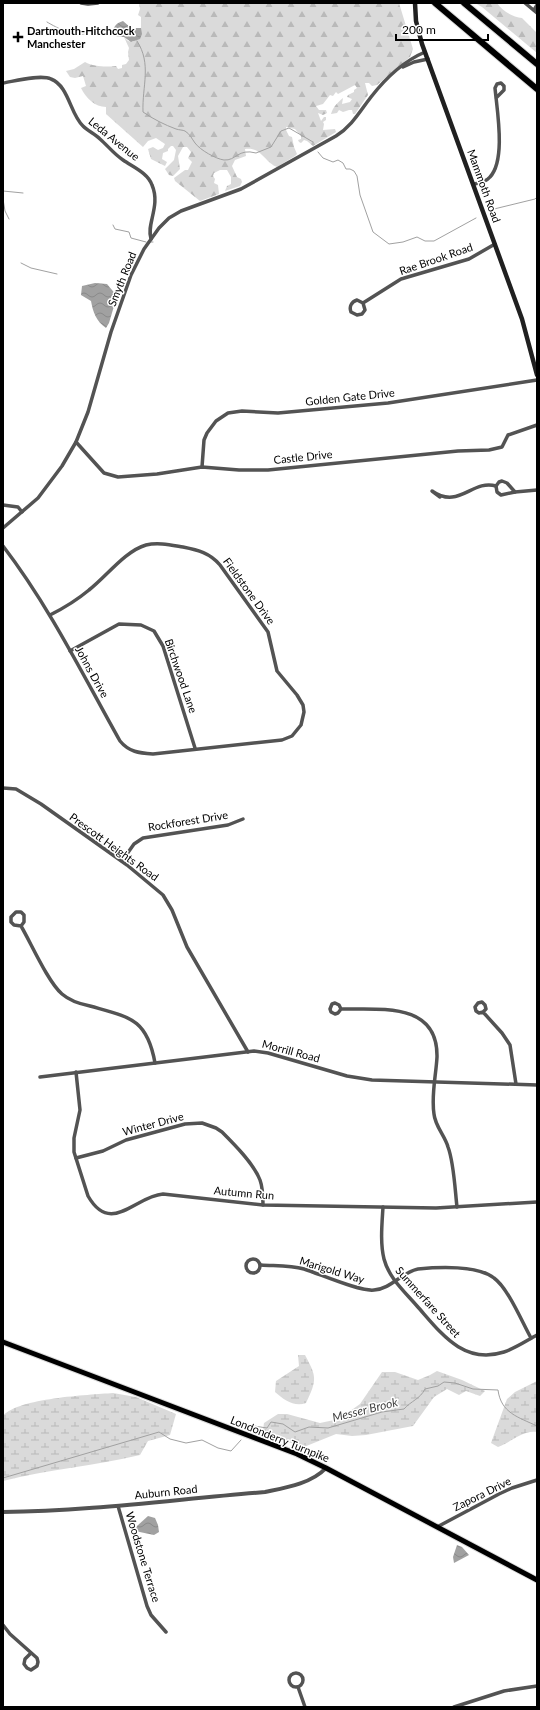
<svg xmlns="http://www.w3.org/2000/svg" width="540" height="1710" viewBox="0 0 540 1710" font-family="Lato,sans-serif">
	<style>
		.forest { fill: url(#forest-firs) }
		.wetland { fill: url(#wetland-marsh) }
		.water { fill: url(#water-waves) }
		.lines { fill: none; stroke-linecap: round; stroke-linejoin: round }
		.stream { stroke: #a1a1a1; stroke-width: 1 }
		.primary-casing { stroke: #dbdbdb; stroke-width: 7 }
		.motorway-casing { stroke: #dbdbdb; stroke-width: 8 }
		.minor { stroke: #535353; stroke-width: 3.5 }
		.tertiary { stroke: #535353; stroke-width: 4 }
		.secondary { stroke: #202020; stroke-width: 4.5 }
		.primary { stroke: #000; stroke-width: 5 }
		.motorway { stroke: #000; stroke-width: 6 }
		.poi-dot { fill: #000; stroke: #fff; stroke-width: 1.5 }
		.labels { text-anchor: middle; stroke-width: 3; stroke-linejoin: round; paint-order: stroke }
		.poi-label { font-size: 11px; font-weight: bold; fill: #000; stroke: #fff; text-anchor: start }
		.street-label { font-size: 11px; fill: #000; stroke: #fff }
		.water-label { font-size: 12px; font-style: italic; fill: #424242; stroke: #fff }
	</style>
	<defs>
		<pattern id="forest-firs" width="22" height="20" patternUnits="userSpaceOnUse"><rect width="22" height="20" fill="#dadada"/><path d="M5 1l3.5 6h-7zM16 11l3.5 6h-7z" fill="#b9b9b9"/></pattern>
		<pattern id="wetland-marsh" width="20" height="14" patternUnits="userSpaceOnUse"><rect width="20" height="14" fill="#dadada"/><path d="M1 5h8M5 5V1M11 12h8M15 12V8" fill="none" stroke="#b9b9b9"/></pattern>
		<pattern id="water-waves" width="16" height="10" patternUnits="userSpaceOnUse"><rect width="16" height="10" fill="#a1a1a1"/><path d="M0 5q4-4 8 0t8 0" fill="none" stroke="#898989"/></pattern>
	</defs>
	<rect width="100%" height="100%" fill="#fff"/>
	<g class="forest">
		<path d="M139,3H399L413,49L410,57L377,85L372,86L369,83H365L368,95L355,114H353L352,110H349L343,112L339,110L337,113L331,114C333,107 337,103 343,98L342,104L350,102L352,99L347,97L348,95L354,92V90L357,88L355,85L338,94L336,92L333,96L330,95L323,104L316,106L319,110H326L327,113L323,115L318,113L321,121L324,117H326V120L323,122L324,124L323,130L335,129L336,132L313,146L307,141L304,140L301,143L299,142L298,140L301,139V136L295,129L286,127V130L289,136L292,137L294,147L297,154L295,156L277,167C265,163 261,146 245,149L246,156L235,160L232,166L237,177L241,179L242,182L240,186L225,191L227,186L231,184V177L227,170H220L214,173L213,176L215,179L214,183L218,185L219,194L200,201L175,181L174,178L185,170H188L192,162L188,158L191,152L187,147H183L178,156L180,169L173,176L169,175L165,169L174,160L176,150L173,146H171L168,149V151L163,153L162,159L167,162L165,166L151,159L148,149L153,147L158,150L163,148L165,144L156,138L148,141L143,147L106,114V107C95,107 86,98 81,88L86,86L83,76L75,78L70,77L66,71L74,69L85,62C94,67 107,67 116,66L118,69L122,68V65L126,64L129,60L128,52L129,48L124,37L128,41L133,42L141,28V17L138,15L140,9Z"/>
		<path d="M475,3H497C502,11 513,17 522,18L537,33V53L482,7Z"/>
	</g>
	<g class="wetland">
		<path d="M298,1355H305C317,1377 317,1380 306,1403C294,1407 284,1400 275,1392L276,1381L299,1366Z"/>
		<polygon points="437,1371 462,1380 485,1391 480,1396 466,1391 459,1395 447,1389 434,1397 413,1426 366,1435 352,1436 336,1434 304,1447 288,1442 263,1430 264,1423 278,1414 287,1414 320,1423 339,1419 360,1404 382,1372 395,1372 418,1380 430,1375"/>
		<path d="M537,1381V1432C522,1430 512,1442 498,1447L491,1443L507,1399L515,1392Z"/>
		<path d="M113,1393L136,1397L176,1414L170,1435L148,1441L140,1455C95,1466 48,1469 3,1481V1416C18,1398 88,1395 113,1393Z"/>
	</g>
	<g class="water">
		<path d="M123,21L131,28H141L142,34L140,39L131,42L124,37L115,36C111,28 116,23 123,21Z"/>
		<path d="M95,283L107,284L117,296L109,323L106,328C96,321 93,312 91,301L81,295L82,286Z"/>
		<polygon points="148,1516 155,1518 158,1525 159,1532 154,1535 135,1531 137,1526"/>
		<polygon points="457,1545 462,1547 469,1555 454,1563 453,1557"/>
	</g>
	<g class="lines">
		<g class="stream">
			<path d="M47,22C57,28 76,38 87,33"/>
			<path d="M137,41C152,64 142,86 143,112C153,119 165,125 176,129C179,130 183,130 185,131C190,134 192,139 195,143C200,150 216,159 224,160C236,161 238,148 256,153L271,147L281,131L289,128L313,142"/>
			<polyline points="318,152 323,158 333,162 338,160 343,163 346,169 350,169 354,171 357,176 360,195 373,232 389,244 403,242 417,237 425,241 434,241 476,218"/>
			<polyline points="3,191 23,193"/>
			<polyline points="3,199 5,211 9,219"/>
			<polyline points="490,210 535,199 537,197"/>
			<polyline points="113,225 115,229 129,232 131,238 146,242"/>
			<polyline points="151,242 153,242"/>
			<polyline points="21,263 31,268 57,274"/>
			<path d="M247,1431L254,1426L267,1428L271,1422L283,1424L295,1432L309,1427L328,1428L382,1412L404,1409C411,1401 420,1399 425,1389L438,1386L444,1382L455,1383L473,1389L498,1390C501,1413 518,1417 537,1426"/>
			<polyline points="3,1478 159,1432 170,1439 186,1443 202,1440 218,1448 231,1451 241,1440"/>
		</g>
		<g class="primary-casing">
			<polyline id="primary" points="3,1342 297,1454 326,1468 537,1580"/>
		</g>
		<g class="motorway-casing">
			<g id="motorway">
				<polyline points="435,3 537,89"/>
				<polyline points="464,3 537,64"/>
			</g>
		</g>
		<g class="minor">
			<polyline points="81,3 88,4 98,3"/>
			<polyline points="525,3 537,13"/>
			<polyline points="534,10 537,5"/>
			<polyline points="403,67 414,62 428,59"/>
			<path d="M3,83C15,81 41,74 51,79C69,86 70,114 83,126C88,131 95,134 100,139C108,146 114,154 123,160C133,167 148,173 152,185C161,206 146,224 151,239"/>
			<path d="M474,184C480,183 486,182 490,177C506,160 497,110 495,88L497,84L501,83L504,86V90L496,98"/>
			<path d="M363,303L357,300C351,302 349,307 351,312L357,315L362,314L365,310L363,303L401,279L469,259L495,244"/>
			<polyline points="76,442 104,473 118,477 157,474 202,467 239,470 268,470 458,451 489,450 502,447 508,435 537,425"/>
			<polyline points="202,467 204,440 207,433 216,421 228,413 242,411 278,413 388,403 537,380"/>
			<polygon points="502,481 507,483 515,492 501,495 497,492 496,486 499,482"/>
			<polyline points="515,492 537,490"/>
			<path d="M440,497L432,491C459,510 472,479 496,486"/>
			<polyline points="3,505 18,507 22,512"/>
			<path d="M3,528L38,498L62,466L76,442L88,412L111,332L131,275L144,249L159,228L169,218L181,211L241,189L336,136C352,126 360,111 371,97C385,79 404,61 425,52"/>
			<path d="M3,546C49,606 83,675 120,741C129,752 139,753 153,754L282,740L292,736L301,725L304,712L303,705L297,695L277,671L268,632L220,565C210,553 198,550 183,547C171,545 158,542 146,545C125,551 106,577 89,590C77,600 64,608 50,615"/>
			<polyline points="70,651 119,624 141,625 154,631 163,646 195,748"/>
			<polyline points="3,788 16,789 41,804 127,865 163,895 172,910 187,947 248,1052"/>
			<polyline points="122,861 134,844 143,838 228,825 243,819"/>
			<path d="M21,926L14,925L11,922V917L16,912H21L24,915V922L21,926C31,943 48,982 62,994C70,1001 80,1004 90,1006C129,1017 147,1018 155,1063"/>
			<path d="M341,1009L338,1013L335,1014L331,1012L330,1009L332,1004L335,1003L339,1005L341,1009C379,1010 438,1001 437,1057C436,1076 431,1095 434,1114C435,1126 445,1136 448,1147C454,1163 455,1190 457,1207"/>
			<polyline points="483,1012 486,1009 485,1005 482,1002 478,1003 475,1007 476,1011 479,1013 483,1012 502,1033 510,1045 516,1084"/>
			<path d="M76,1072L80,1110L74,1138V1152L88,1196C111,1236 135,1196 163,1194L263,1205L436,1208L537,1202"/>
			<polyline points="40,1077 254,1051 268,1053 347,1076 372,1080 537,1085"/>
			<path d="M76,1158L103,1151L126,1140L185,1124L202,1123L216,1128L222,1132C234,1144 254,1164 260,1180C263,1188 263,1196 263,1205"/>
			<path d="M383,1207C382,1224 380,1243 384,1259C389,1278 404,1291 417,1306C441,1333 463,1365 504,1352C516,1348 526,1341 537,1335"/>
			<circle cx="253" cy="1266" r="7"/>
			<path d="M261,1265C275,1266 290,1265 304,1269C320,1274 360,1292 374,1290C391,1289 402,1272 418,1269C438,1267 478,1265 494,1278C508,1288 522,1322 531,1338"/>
			<polyline points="118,1506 147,1606 151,1615 166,1632"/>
			<polyline points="437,1527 499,1494 512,1488 537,1480"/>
			<polyline points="3,1625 10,1634 37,1658 38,1662 37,1666 31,1670 27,1668 24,1664 25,1659 31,1653"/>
			<circle cx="296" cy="1680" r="7"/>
			<polyline points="298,1687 305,1707"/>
			<polyline points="454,1707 504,1691 537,1686"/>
		</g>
		<path class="tertiary" d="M3,1512C91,1511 177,1499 265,1492C284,1488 311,1484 326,1468"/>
		<polyline class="secondary" points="415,3 416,21 422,44 522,319 537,375"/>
		<use href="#primary" class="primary"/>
		<use href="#motorway" class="motorway"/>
	</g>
	<path class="poi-dot" d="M16 31h4v4h4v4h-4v4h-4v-4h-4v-4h4z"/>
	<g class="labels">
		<g class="poi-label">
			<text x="27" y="35">Dartmouth-Hitchcock<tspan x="27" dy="13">Manchester</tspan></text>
		</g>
		<g class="street-label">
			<text transform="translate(114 139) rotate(39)" y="4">Leda Avenue</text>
			<text transform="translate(484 186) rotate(70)" y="4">Mammoth Road</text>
			<text transform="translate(436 259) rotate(-19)" y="4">Rae Brook Road</text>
			<text transform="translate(122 279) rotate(-68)" y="4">Smyth Road</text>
			<text transform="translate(350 397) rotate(-6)" y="4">Golden Gate Drive</text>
			<text transform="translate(303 457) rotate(-6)" y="4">Castle Drive</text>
			<text transform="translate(249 591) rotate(54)" y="4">Fieldstone Drive</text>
			<text transform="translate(92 672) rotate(61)" y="4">Johns Drive</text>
			<text transform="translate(181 676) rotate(71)" y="4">Birchwood Lane</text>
			<text transform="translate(188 821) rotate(-9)" y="4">Rockforest Drive</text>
			<text transform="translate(114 847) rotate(36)" y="4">Prescott Heights Road</text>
			<text transform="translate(291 1051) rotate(15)" y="4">Morrill Road</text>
			<text transform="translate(153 1124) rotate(-15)" y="4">Winter Drive</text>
			<text transform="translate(244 1193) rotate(5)" y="4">Autumn Run</text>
			<text transform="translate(332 1270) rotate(17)" y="4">Marigold Way</text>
			<text transform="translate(428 1302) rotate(48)" y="4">Summerfare Street</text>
			<text transform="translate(280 1439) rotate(22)" y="4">Londonderry Turnpike</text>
			<text transform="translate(166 1492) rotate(-6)" y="4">Auburn Road</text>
			<text transform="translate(482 1494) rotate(-26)" y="4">Zapora Drive</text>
			<text transform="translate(143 1557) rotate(73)" y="4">Woodstone Terrace</text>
		</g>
		<g class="water-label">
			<text transform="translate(365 1410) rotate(-14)" y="4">Messer Brook</text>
		</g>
	</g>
	<rect width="540" height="1710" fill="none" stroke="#000000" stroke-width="8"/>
	<path d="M396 34v6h92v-6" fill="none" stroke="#000000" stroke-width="2"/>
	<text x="402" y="34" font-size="12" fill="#000000" stroke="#ffffff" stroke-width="3" paint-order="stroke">200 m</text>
</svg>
